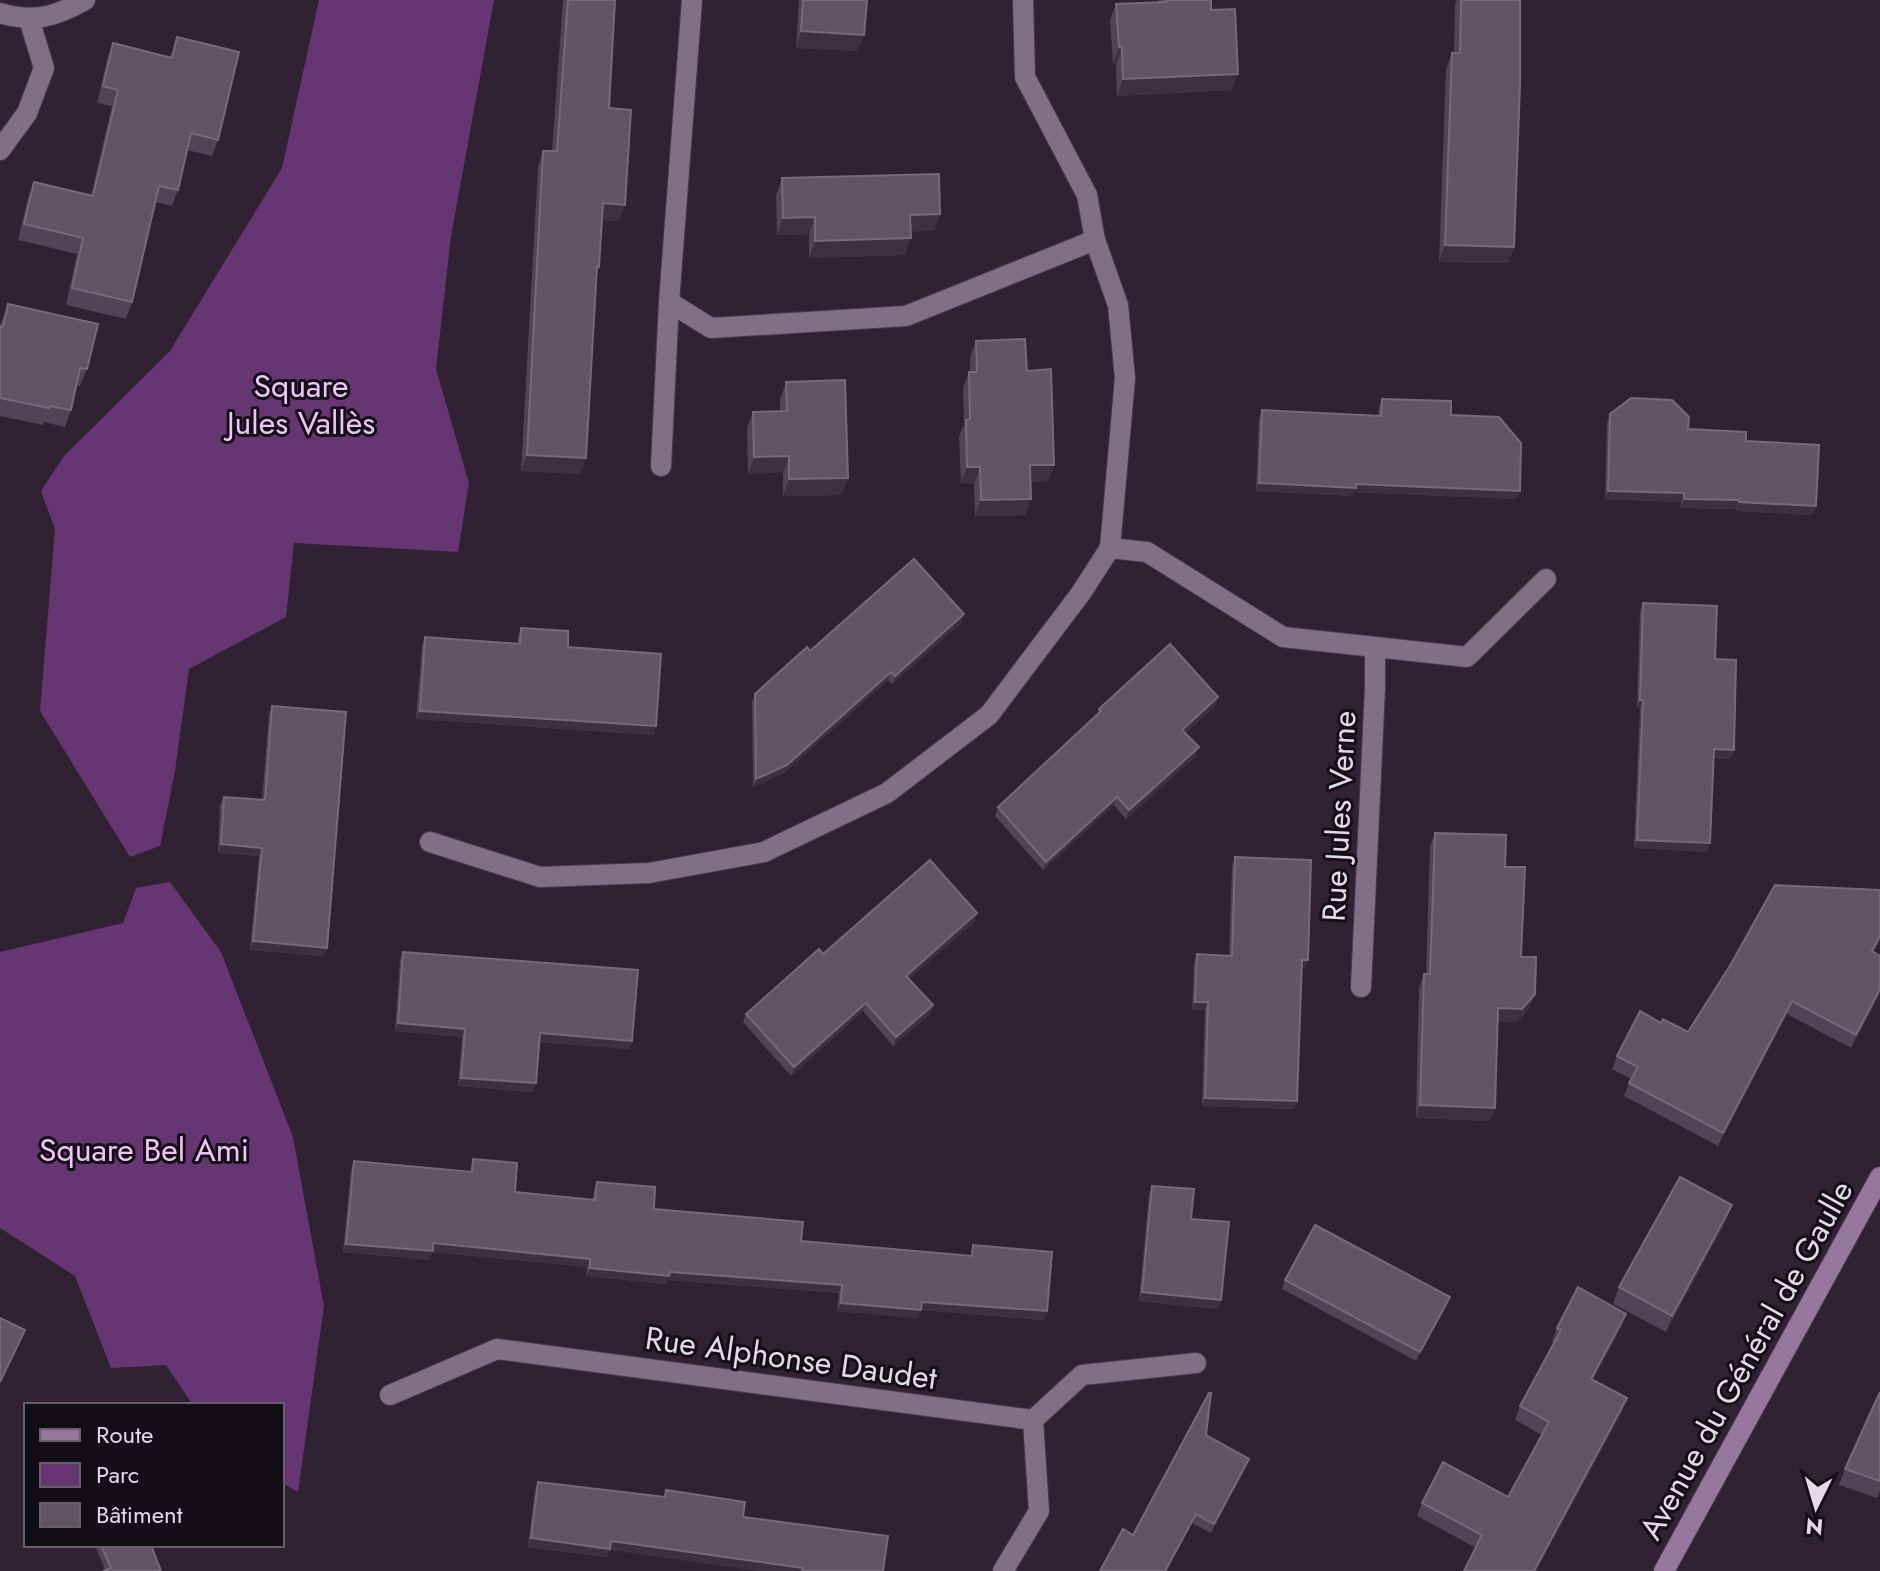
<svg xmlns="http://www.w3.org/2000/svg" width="1880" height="1571" viewBox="0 0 1880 1571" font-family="Jost,sans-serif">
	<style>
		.green { fill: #653671 }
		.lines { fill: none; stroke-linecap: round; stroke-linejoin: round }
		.minor-casing { stroke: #493d4c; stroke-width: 22 }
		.secondary-casing { stroke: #493d4c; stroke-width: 22 }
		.minor { stroke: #817085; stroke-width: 20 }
		.secondary { stroke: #95789c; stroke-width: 20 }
		.wall { fill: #524356 }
		.shaded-wall { fill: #3e2f41 }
		.building { fill: #625465; stroke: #76697a; stroke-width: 2 }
		.labels { text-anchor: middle; stroke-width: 6; stroke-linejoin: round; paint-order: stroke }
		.park-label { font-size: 32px; fill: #efc5f9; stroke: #140e16 }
		.street-label { font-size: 32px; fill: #e4dae6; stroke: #140e16 }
	</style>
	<rect width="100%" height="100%" fill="#302233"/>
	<g class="green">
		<polygon points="319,0 494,0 451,236 436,369 469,483 458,552 294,543 286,617 189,669 175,771 160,846 130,857 40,711 55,529 41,491 64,456 170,351 282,168"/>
		<polygon points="170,882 221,952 293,1137 324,1306 298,1492 282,1483 282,1405 193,1405 166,1365 111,1368 75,1276 0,1228 0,952 123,923 136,888"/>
	</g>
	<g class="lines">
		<g class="minor-casing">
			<g id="minor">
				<path d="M0,13C34,23 55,17 85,0"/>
				<polyline points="0,150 27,113 44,68 29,19"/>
				<polyline points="669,302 711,328 906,316 1095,240"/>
				<polyline points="661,466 669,302 692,0"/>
				<polyline points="1110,548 1147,552 1283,637 1467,657 1546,579"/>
				<polyline points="430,842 540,877 649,873 764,852 887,793 989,715 1081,593 1110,548 1125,378 1118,305 1095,240 1087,195 1025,77 1023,0"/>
				<polyline points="1361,987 1375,688 1375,647"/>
				<polyline points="390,1395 497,1349 1033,1420 1039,1511 1003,1571"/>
				<polyline points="1033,1420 1082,1375 1196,1363"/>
			</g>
		</g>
		<g class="secondary-casing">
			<polyline id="secondary" points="1664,1571 1880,1177"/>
		</g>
		<use href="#minor" class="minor"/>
		<use href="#secondary" class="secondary"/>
	</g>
	<g class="wall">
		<polygon points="563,0 615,0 609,108 619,221 602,220 596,273 586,458 580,474 521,471 538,167 543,151 552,151"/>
		<polygon points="799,0 867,0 858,51 796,48"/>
		<polygon points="1159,0 1211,0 1211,10 1232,90 1117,96 1116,64 1113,64 1110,20 1116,4 1159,2"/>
		<polygon points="1456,0 1520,0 1514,247 1508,263 1439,262 1446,69 1452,53 1454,53 1455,5"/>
		<polygon points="177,37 218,140 212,156 187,150 178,190 172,206 155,202 132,302 126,319 66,305 77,254 18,240 28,198 34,182 91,195 112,106 97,103 107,60 113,43 170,58"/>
		<polygon points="782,178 940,214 934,231 911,231 905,255 809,258 809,234 777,235 776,195"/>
		<polygon points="8,304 87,369 80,386 76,385 71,410 65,427 44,422 43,425 0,416 0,326"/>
		<polygon points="976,341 1027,371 1054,465 1048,481 1031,482 1031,499 1025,515 975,516 974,484 961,483 959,436 964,425 963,388 969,372 970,372 970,357"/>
		<polygon points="786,382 842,495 783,496 783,472 748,474 747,428 753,412 780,411 780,399"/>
		<polygon points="1382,399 1451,415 1516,499 1354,492 1353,496 1256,491 1259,419 1262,410 1378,416 1379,407"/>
		<polygon points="1610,414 1746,441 1816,506 1812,515 1736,511 1736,509 1681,508 1681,502 1605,499 1607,423"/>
		<polygon points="1643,603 1715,659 1731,759 1714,758 1710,843 1707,852 1634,848 1640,708 1637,708 1640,611"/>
		<polygon points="961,623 892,684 888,680 784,773 753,787 752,702 755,694 810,651"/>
		<polygon points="521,628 568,647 656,726 653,735 416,719 422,646 425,637 517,644 518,637"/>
		<polygon points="1218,697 1215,706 1185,733 1196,756 1126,819 1114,805 1043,870 995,816 998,807 1097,715 1099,709"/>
		<polygon points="272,706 324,956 250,950 259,856 218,853 220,805 224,797 262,800 269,714"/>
		<polygon points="1435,833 1505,867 1530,1007 1517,1022 1497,1021 1490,1121 1416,1118 1419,987 1424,974 1426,974 1430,846"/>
		<polygon points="1235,857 1305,968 1302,968 1297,1101 1294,1109 1202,1106 1205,1010 1192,1010 1194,963 1197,954 1229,956 1232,866"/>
		<polygon points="977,913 974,922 909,979 933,1005 930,1014 893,1046 863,1011 791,1076 743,1022 746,1014 823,954"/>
		<polygon points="403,952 632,1041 629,1049 540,1042 536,1083 533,1092 458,1086 462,1037 395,1031 400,960"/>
		<polygon points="1874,952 1880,993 1851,1048 1787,1014 1718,1146 1624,1096 1631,1079 1612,1069 1617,1056 1661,1023 1688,1032"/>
		<polygon points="473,1159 515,1192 593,1199 594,1190 597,1182 654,1209 801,1241 970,1256 973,1245 1044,1320 921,1310 918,1318 837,1311 839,1293 667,1280 666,1284 586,1276 587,1267 432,1252 430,1260 343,1252 351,1169 354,1161 470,1172"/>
		<polygon points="1152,1186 1191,1219 1221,1300 1218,1309 1139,1301 1149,1194"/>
		<polygon points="1726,1221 1666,1332 1613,1304 1619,1287"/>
		<polygon points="1285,1280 1447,1305 1416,1361 1282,1289"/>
		<polygon points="1621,1327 1593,1380 1622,1412 1536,1571 1464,1571 1476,1548 1417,1516 1422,1503 1508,1497 1542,1435 1515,1420 1520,1406 1554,1342 1552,1341 1557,1328"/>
		<polygon points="1880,1392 1880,1491 1877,1498 1839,1485 1845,1469"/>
		<polygon points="1206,1435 1246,1467 1211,1533 1192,1523 1167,1571 1100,1571 1133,1535"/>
		<polygon points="538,1482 664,1497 666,1490 743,1517 610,1550 607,1557 528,1547 535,1490"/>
		<polygon points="95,1545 151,1545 161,1571 105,1570"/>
	</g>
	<g class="shaded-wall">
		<polygon points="801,31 864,35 858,51 796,48"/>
		<polygon points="1119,47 1122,48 1116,64 1113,64"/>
		<polygon points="1238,74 1232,90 1117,96 1123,79"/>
		<polygon points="603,203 625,205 619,221 597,220"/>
		<polygon points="940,214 934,231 904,232 910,215"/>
		<polygon points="815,217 809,234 777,235 783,218"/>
		<polygon points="911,238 905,255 809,258 815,241"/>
		<polygon points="1445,245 1514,247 1508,263 1439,262"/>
		<polygon points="527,455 586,458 580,474 521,471"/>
		<polygon points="789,456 783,472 748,474 754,457"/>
		<polygon points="1030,465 1054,465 1048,481 1024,482"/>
		<polygon points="967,467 980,467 974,484 961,483"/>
		<polygon points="848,478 842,495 783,496 789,479"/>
		<polygon points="1259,483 1356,484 1520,491 1516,499 1354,492 1353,496 1256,491"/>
		<polygon points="1608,491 1684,493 1681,502 1605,499"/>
		<polygon points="1031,499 1025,515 975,516 981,500"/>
		<polygon points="1684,499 1739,500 1736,509 1681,508"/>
		<polygon points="1739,502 1816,506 1812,515 1736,511"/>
		<polygon points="964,614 961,623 892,684 895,676"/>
		<polygon points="891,672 888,680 784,773 753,787 756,779"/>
		<polygon points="1218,697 1215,706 1179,738 1182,730"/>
		<polygon points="1640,700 1643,700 1640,708 1637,708"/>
		<polygon points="420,711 656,726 653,735 416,719"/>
		<polygon points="1199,747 1196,756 1126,819 1129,810"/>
		<polygon points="1714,749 1734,750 1731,759 1711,758"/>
		<polygon points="1117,797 1114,805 1043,870 1046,862"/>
		<polygon points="1637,840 1710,843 1707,852 1634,848"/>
		<polygon points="221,844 262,848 259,856 218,853"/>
		<polygon points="977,913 974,922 903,984 906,976"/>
		<polygon points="1880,936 1880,940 1867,964 1872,951"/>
		<polygon points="253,941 327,948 324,956 250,950"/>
		<polygon points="1302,960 1308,960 1305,968 1299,968"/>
		<polygon points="1880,989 1880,993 1851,1048 1856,1035"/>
		<polygon points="1535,994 1530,1007 1517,1022 1493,1021 1498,1008"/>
		<polygon points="1792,1001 1787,1014 1718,1146 1723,1133"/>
		<polygon points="1195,1002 1208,1002 1205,1010 1192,1010"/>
		<polygon points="866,1003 863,1011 791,1076 794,1067"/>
		<polygon points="933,1005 930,1014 893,1046 896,1037"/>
		<polygon points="398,1023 465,1029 462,1037 395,1031"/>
		<polygon points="540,1033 632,1041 629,1049 537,1042"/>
		<polygon points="461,1078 536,1083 533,1092 458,1086"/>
		<polygon points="1205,1098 1297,1101 1294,1109 1202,1106"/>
		<polygon points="1420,1105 1495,1108 1490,1121 1416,1118"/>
		<polygon points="1732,1205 1726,1221 1666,1332 1672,1316"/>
		<polygon points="433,1243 590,1259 587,1267 432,1252 430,1260 343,1252 346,1244"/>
		<polygon points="590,1268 670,1272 842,1285 839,1293 667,1280 666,1284 586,1276"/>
		<polygon points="1142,1292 1221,1300 1218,1309 1139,1301"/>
		<polygon points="1450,1297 1447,1305 1416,1361 1420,1352"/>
		<polygon points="922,1302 1047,1311 1044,1320 921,1310 918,1318 837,1311 841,1303"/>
		<polygon points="1626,1314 1621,1327 1586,1392 1591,1379"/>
		<polygon points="1627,1398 1622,1412 1536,1571 1534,1571"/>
		<polygon points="1249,1459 1246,1467 1211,1533 1214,1524"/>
		<polygon points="1196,1514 1192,1523 1167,1571 1165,1571"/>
		<polygon points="531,1538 611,1541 803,1568 802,1571 758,1571 610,1550 607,1557 528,1547"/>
	</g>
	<g class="building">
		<polygon points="568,0 615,0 609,108 631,110 625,205 603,203 599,267 597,266 586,458 527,455 543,151 557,151"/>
		<polygon points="803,0 867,0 864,35 801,31"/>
		<polygon points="1166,0 1211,0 1211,10 1235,9 1238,74 1123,79 1122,48 1119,47 1116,4 1166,2"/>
		<polygon points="1461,0 1520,0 1520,85 1514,247 1445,245 1452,53 1460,53"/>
		<polygon points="177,37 239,52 218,140 191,133 178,190 159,186 132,302 72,288 83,238 24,224 34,182 93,196 118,90 103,86 113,43 172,58"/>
		<polygon points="939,174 940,214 910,215 911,238 815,241 815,217 783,218 782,178"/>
		<polygon points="8,304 98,324 87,369 80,368 71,410 50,406 49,408 0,398 0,326 3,327"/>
		<polygon points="1025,339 1027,371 1051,369 1054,465 1030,465 1031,499 981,500 980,467 967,467 966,420 970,419 969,372 977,372 976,341"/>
		<polygon points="845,380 848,478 789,479 789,456 754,457 753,412 787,411 786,382"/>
		<polygon points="1631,398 1672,400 1689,417 1688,429 1746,432 1746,441 1819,445 1816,506 1739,502 1739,500 1684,499 1684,493 1608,491 1610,414"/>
		<polygon points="1382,399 1451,401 1451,415 1499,417 1521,443 1520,491 1356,484 1356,488 1259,483 1262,410 1381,416"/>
		<polygon points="914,559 964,614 895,676 891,672 787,765 756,779 755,694 807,647 810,651"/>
		<polygon points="1643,603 1717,606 1715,659 1736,660 1734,750 1714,749 1710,843 1637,840 1643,700 1640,700"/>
		<polygon points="521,628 568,631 568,647 661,654 656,726 420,711 425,637 520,644"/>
		<polygon points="1170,644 1218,697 1182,730 1199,747 1129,810 1117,797 1046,862 998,807 1101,711 1099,709"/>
		<polygon points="272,706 346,712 327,948 253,941 262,848 221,844 224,797 265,800"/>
		<polygon points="1435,833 1506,835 1505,867 1525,867 1521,957 1536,957 1535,994 1522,1009 1498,1008 1495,1108 1420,1105 1424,974 1430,974"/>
		<polygon points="1235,857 1311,860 1308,960 1302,960 1297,1101 1205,1098 1208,1002 1195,1002 1197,954 1232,956"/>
		<polygon points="930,860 977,913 906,976 933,1005 896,1037 866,1003 794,1067 746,1014 819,949 823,954"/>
		<polygon points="1775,885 1880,890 1880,936 1872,951 1880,956 1880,989 1856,1035 1792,1001 1723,1133 1629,1083 1638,1067 1617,1056 1640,1011 1661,1023 1663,1019 1688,1032 1731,964"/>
		<polygon points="403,952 638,970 632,1041 540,1033 536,1083 461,1078 465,1029 398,1023"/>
		<polygon points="473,1159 517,1163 515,1192 595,1200 597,1182 655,1187 654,1209 803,1222 801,1241 972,1256 973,1245 1052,1252 1047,1311 922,1302 921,1310 841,1303 842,1285 670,1272 669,1276 590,1268 590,1259 433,1243 433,1251 346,1244 354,1161 472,1172"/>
		<polygon points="1680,1177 1732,1205 1672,1316 1619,1287"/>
		<polygon points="1152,1186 1194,1189 1191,1219 1229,1222 1221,1300 1142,1292"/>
		<polygon points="1315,1225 1450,1297 1420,1352 1285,1280"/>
		<polygon points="1578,1287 1626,1314 1591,1379 1627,1398 1534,1571 1464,1571 1482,1535 1422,1503 1443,1462 1508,1497 1549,1422 1520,1406 1561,1330 1557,1328"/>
		<polygon points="0,1318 25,1330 0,1382"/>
		<polygon points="1880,1392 1880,1481 1845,1469"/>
		<polygon points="1209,1393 1211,1393 1206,1435 1249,1459 1214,1524 1196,1514 1165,1571 1100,1571 1123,1529 1133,1535"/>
		<polygon points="538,1482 665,1497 666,1490 745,1502 743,1517 888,1536 883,1571 802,1571 803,1568 611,1541 610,1549 531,1538"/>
		<polygon points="101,1545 151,1545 161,1571 103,1571 111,1568"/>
	</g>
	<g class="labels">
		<g class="park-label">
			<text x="301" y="397">Square<tspan x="301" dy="37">Jules Vallès</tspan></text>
			<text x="144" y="1161">Square Bel Ami</text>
		</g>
		<g class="street-label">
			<text transform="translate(1339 816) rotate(-87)" y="11">Rue Jules Verne</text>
			<text transform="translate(791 1358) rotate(8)" y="11">Rue Alphonse Daudet</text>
			<text transform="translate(1746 1360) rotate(-61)" y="11">Avenue du Général de Gaulle</text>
		</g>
	</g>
	<rect x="24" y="1403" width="260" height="144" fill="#140e16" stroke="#676069" stroke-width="2"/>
	<rect x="40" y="1429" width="40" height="12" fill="#95789c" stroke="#676069" stroke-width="2"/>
	<text x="96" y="1443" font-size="24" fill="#e4dae6">Route</text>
	<rect x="40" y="1463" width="40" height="24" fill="#653671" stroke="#676069" stroke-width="2"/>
	<text x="96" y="1483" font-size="24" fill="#e4dae6">Parc</text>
	<rect x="40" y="1503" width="40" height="24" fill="#625465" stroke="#676069" stroke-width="2"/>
	<text x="96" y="1523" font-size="24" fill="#e4dae6">Bâtiment</text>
	<g transform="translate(1816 1507) rotate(185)" stroke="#140e16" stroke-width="6" paint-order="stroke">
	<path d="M0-6L14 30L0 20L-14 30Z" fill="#e4dae6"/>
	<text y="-12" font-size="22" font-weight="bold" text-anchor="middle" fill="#e4dae6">N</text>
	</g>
</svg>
